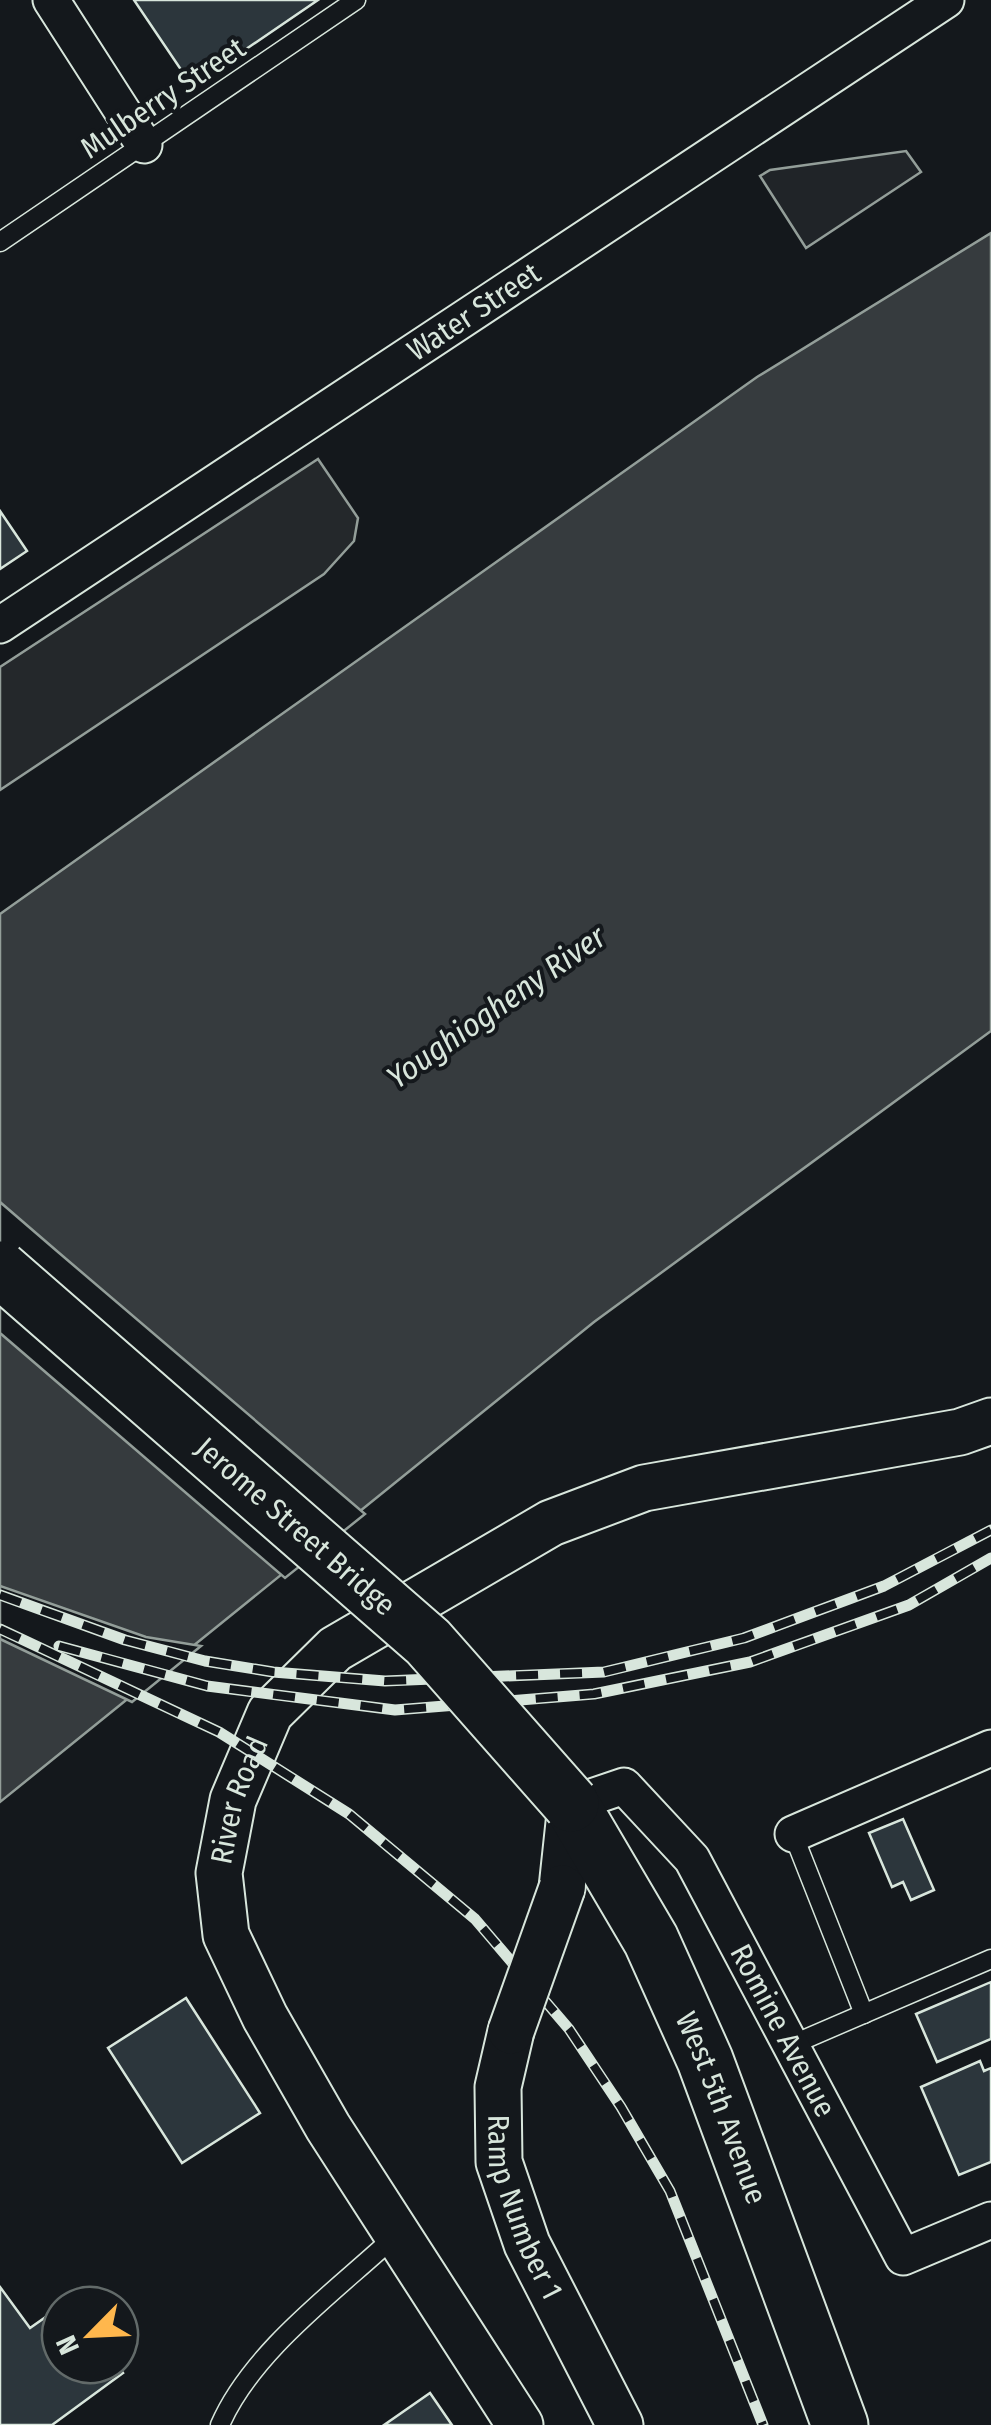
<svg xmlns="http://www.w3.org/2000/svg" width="991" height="2425" viewBox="0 0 991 2425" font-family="'Fira Sans Condensed',sans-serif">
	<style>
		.green { fill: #202428; stroke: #939e99; stroke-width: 2.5 }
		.parking { fill: #24282b; stroke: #939e99; stroke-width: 2.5 }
		.water { fill: #363b3e; stroke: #939e99; stroke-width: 2.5 }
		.pier { fill: #14181c; stroke: #939e99; stroke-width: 2.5 }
		.building { fill: #2c363c; stroke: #d8e6dc; stroke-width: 2.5 }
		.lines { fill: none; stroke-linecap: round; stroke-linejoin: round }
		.service-casing { stroke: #d8e6dc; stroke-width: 21 }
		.minor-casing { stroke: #d8e6dc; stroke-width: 39 }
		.tertiary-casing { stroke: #d8e6dc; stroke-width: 49 }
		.primary-casing { stroke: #d8e6dc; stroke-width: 59 }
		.service { stroke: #14181c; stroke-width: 18 }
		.minor { stroke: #14181c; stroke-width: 35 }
		.tertiary { stroke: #14181c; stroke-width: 45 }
		.primary { stroke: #14181c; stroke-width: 55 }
		.rail-casing { stroke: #d8e6dc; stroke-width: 11 }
		.rail { stroke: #14181c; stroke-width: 8; stroke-dasharray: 22; stroke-linecap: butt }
		.tertiary-bridge-casing { stroke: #d8e6dc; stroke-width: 49; stroke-linecap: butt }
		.primary-bridge-casing { stroke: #d8e6dc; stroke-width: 59; stroke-linecap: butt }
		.tertiary-bridge { stroke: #14181c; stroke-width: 45 }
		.primary-bridge { stroke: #14181c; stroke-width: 55 }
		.labels { text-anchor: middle; stroke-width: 8; stroke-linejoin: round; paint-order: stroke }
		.street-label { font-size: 30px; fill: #d8e6dc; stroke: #14181c }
		.water-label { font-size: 32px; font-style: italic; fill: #d8e6dc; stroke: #14181c }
	</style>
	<rect width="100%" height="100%" fill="#14181c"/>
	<polygon class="green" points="906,151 921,172 806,248 760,176 770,170"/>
	<polygon class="parking" points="318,459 358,518 354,541 324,574 0,790 0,667"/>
	<polygon class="water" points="991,233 991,1031 594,1322 0,1802 0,914 757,377"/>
	<g class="pier">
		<polygon points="0,1202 58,1252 365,1514 285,1578 0,1333"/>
		<polygon points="0,1586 146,1637 201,1646 132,1702 0,1639"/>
	</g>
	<g class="building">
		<polygon points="134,0 318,0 192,86"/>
		<polygon points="0,511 27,551 0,569"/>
		<polygon points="903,1819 934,1890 911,1900 903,1882 892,1887 869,1833"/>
		<polygon points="991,1982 991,2039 937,2062 916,2014"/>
		<polygon points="186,1998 260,2113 182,2163 108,2048"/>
		<polygon points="980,2061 984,2071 991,2068 991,2162 959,2175 921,2087"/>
		<polygon points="0,2287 30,2328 60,2307 60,2365 117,2365 123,2373 52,2425 0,2425"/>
		<polygon points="430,2393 452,2425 384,2425"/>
	</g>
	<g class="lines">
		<g class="service-casing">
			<g id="service">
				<polyline points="0,242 356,0"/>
				<polyline points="793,1834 864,2014"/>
				<polyline points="789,2046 991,1959"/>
				<path d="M220,2425C252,2351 336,2291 395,2236"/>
			</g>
		</g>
		<g class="minor-casing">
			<g id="minor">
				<polyline points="51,0 144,145"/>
				<path id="s1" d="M0,625L946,0"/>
				<path id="s2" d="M571,1804L624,1786L692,1859L903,2257L991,2220"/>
				<polyline points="793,1834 991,1748"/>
			</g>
		</g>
		<g class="tertiary-casing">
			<g id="tertiary">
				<polyline points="562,1888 571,1804"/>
				<path id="s3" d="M511,2031L498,2087L499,2162L527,2244L620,2425"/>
				<path id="s4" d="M520,2425L328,2127L265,2017L226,1935L219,1873L233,1800L270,1713L335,1649L551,1523L644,1488L960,1432L991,1421"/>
			</g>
		</g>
		<g class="primary-casing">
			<g id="primary">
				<path id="s5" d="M571,1804L651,1940L705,2060L840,2425"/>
			</g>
		</g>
		<use href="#service" class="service"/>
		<use href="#minor" class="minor"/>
		<use href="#tertiary" class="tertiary"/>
		<use href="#primary" class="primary"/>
		<g class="rail-casing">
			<g id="rail">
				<polyline points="0,1595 125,1640 205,1661 273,1672 385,1681 604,1672 744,1638 884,1586 991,1530"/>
				<polyline points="0,1629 219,1732 349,1814 475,1919 569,2029 621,2107 670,2191 763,2425"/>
				<polyline points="59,1646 207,1686 395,1710 594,1694 750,1662 909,1605 991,1558"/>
			</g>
		</g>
		<use href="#rail" class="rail"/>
		<g class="tertiary-bridge-casing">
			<polyline id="tertiary-bridge" points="511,2031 562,1888"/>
		</g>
		<g class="primary-bridge-casing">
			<g id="primary-bridge">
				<path id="s6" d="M0,1269L428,1642L571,1804"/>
			</g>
		</g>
		<use href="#tertiary-bridge" class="tertiary-bridge"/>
		<use href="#primary-bridge" class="primary-bridge"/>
	</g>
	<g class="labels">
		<g class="street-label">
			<text transform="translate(163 98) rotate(-34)" y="10">Mulberry Street</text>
			<text dy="10" stroke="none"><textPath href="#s1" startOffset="568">Water Street</textPath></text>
			<text dy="10" stroke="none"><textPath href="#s6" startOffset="392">Jerome Street Bridge</textPath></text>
			<text dy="10" stroke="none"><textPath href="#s4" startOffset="710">River Road</textPath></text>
			<text dy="10" stroke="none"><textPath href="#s2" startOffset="350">Romine Avenue</textPath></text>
			<text dy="10" stroke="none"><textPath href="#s5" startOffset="340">West 5th Avenue</textPath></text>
			<text dy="10" stroke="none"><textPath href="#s3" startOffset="182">Ramp Number 1</textPath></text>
		</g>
		<g class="water-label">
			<text transform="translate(496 1007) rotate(-35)" y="11">Youghiogheny River</text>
		</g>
	</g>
	<g transform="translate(90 2335) rotate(246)"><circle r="48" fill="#14181c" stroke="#626a69" stroke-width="2.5"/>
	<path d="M0-8L18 38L0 25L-18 38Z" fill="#ffb74d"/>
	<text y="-15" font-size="28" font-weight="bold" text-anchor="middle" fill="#d8e6dc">N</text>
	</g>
</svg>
